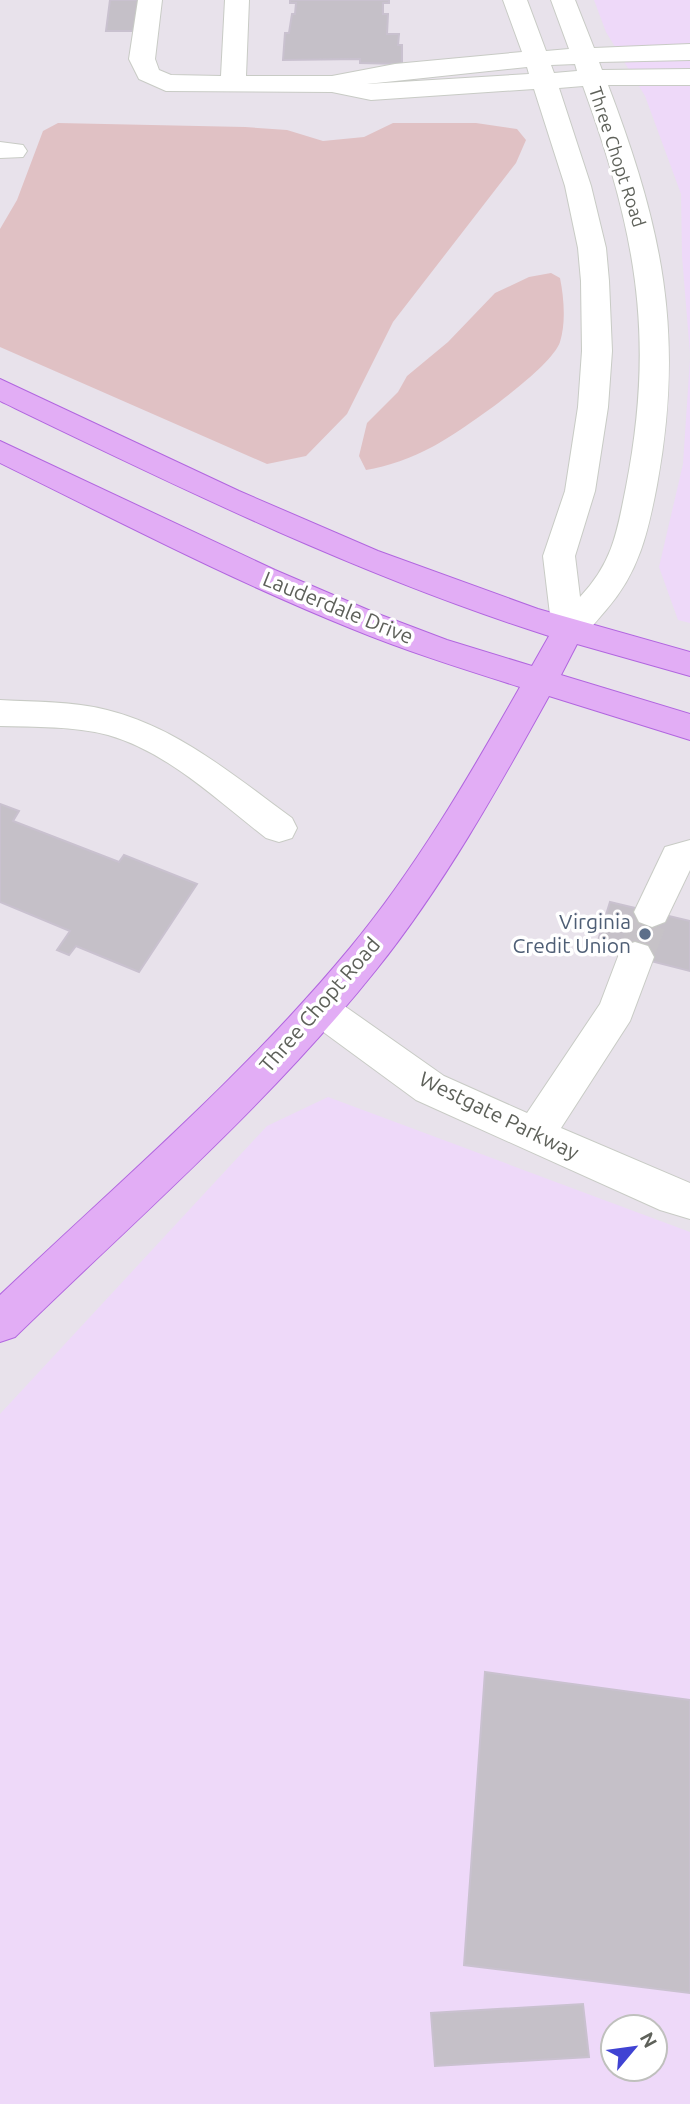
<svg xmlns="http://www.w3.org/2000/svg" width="690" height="2104" viewBox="0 0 690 2104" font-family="Ubuntu,sans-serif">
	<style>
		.commercial { fill: #eed9f9; fill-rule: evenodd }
		.green { fill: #e0c1c4 }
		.building { fill: #c5c0c8; stroke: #c9c1cf; stroke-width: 2 }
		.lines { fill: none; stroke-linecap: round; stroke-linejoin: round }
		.minor-tunnel { stroke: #c6c2c7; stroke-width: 36; stroke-dasharray: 36 18; stroke-linecap: butt }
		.minor-casing { stroke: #c8cbc5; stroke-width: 2 }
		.major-casing { stroke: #b166df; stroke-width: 2 }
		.minor { fill: #fff; fill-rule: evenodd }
		.major { fill: #e2adf5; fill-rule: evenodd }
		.service-dot { fill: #5c6f8a; stroke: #fff; stroke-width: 2.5 }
		.labels { text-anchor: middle; stroke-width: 7; stroke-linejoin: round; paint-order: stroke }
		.far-street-label { font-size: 18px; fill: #5e615a; stroke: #fff }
		.street-label { font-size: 21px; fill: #5e615a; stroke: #fff }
		.service-label { font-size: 21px; fill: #4e5e75; stroke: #fff; text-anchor: end }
	</style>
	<rect width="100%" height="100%" fill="#e8e2eb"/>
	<g class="commercial">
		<polygon points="594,0 690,0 690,354 682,256 681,194 645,96 606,32"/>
		<polygon points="690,359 690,623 678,620 659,567 683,464"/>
		<path d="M328,1097L690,1232V2104H0V1414L267,1126ZM613,2027H655V2069H613Z"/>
	</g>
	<g class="green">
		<polygon points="58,123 245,127 287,130 323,141 364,137 393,123 476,123 517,129 526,140 516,163 393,322 347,414 306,456 267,464 0,347 0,229 17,200 43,131"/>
		<path d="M551,273L560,278C564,298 566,323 560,342C551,369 459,433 432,447C413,457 387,467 366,470L359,456L367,423L398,392L407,376L448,342L495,293L529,277Z"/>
	</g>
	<g class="building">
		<polygon points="110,0 142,0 138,31 106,31"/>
		<polygon points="290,0 389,0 389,3 383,3 383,14 388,14 387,34 399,34 398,45 402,45 402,64 360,63 360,59 283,60 285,33 289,33 292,14 295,14 296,3 290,3"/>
		<polygon points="0,804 19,811 13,821 119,862 124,855 197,884 139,972 76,946 69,955 57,950 70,931 0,902"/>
		<polygon points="610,902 690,921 690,971 596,947"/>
		<polygon points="485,1672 690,1700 690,1993 464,1965"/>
		<polygon points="583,2004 589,2057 435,2066 431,2013"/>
	</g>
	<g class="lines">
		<polyline class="minor-tunnel" points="635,957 652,912"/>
		<g class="minor-casing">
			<g id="minor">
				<path d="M138,0H162L155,59L159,70L171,75L221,76L225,0H249L246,76H332L395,64L522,52L503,0H527L546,51L569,49L551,0H575L594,48L690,44V60L599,62L602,70L690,69V85H608C662,227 685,333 657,485C648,532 639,573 606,610C591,627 580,646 556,639L552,631L543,556L565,491L578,407L582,351L581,281L578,248L565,186L534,89L371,100L332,92L166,91L139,79L129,59ZM575,64L577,71L554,73L551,65ZM527,67L529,74L367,84ZM583,86C635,229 656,335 626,487C617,532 613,562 580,597L575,556L595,491L608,407L612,351L609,281L606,248L591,186L559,88Z"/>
				<polygon points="0,142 23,145 27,151 23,157 0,158"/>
				<path d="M0,700C36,702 72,701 107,710C179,728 234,776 292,818L297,828L292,838L279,842L266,838C218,801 168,752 108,735C73,726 36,727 0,726Z"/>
				<polygon points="690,840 690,870 665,922 652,927 639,922 634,912 665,847"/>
				<polygon points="635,942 648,946 654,957 630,1021 561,1128 690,1183 690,1219 660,1210 416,1100 307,1020 301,1009 307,998 320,993 333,998 444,1076 527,1113 600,1004 622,946"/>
			</g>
		</g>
		<g class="major-casing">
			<path id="major" d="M0,379L239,491L378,551L538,609L690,652V676L577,644L561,675L690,714V740L549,696C497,790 444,885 376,970C269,1104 138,1217 15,1337L0,1342V1295C119,1182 245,1075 350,948C416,868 469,777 520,687C463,669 406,651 350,628C231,580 116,520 0,463V441L275,570L373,612L447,640L532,666L549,636C358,575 180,488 0,401Z"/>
		</g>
		<use href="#minor" class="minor"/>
		<use href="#major" class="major"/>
	</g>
	<circle class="service-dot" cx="645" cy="934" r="7"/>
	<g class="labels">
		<g class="far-street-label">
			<text transform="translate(617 157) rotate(72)" y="6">Three Chopt Road</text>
		</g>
		<g class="street-label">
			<text transform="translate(338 608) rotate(22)" y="7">Lauderdale Drive</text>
			<text transform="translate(320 1005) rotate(-49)" y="7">Three Chopt Road</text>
			<text transform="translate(499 1116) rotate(26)" y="7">Westgate Parkway</text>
		</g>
		<g class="service-label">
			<text x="631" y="929">Virginia<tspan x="631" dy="24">Credit Union</tspan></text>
		</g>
	</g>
	<g transform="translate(634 2048) rotate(61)"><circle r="33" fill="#ffffff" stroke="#bfc0bd" stroke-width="2"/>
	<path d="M0-5L12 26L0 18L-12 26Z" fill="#4043d3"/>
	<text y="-10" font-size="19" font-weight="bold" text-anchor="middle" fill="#5e615a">N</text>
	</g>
</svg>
